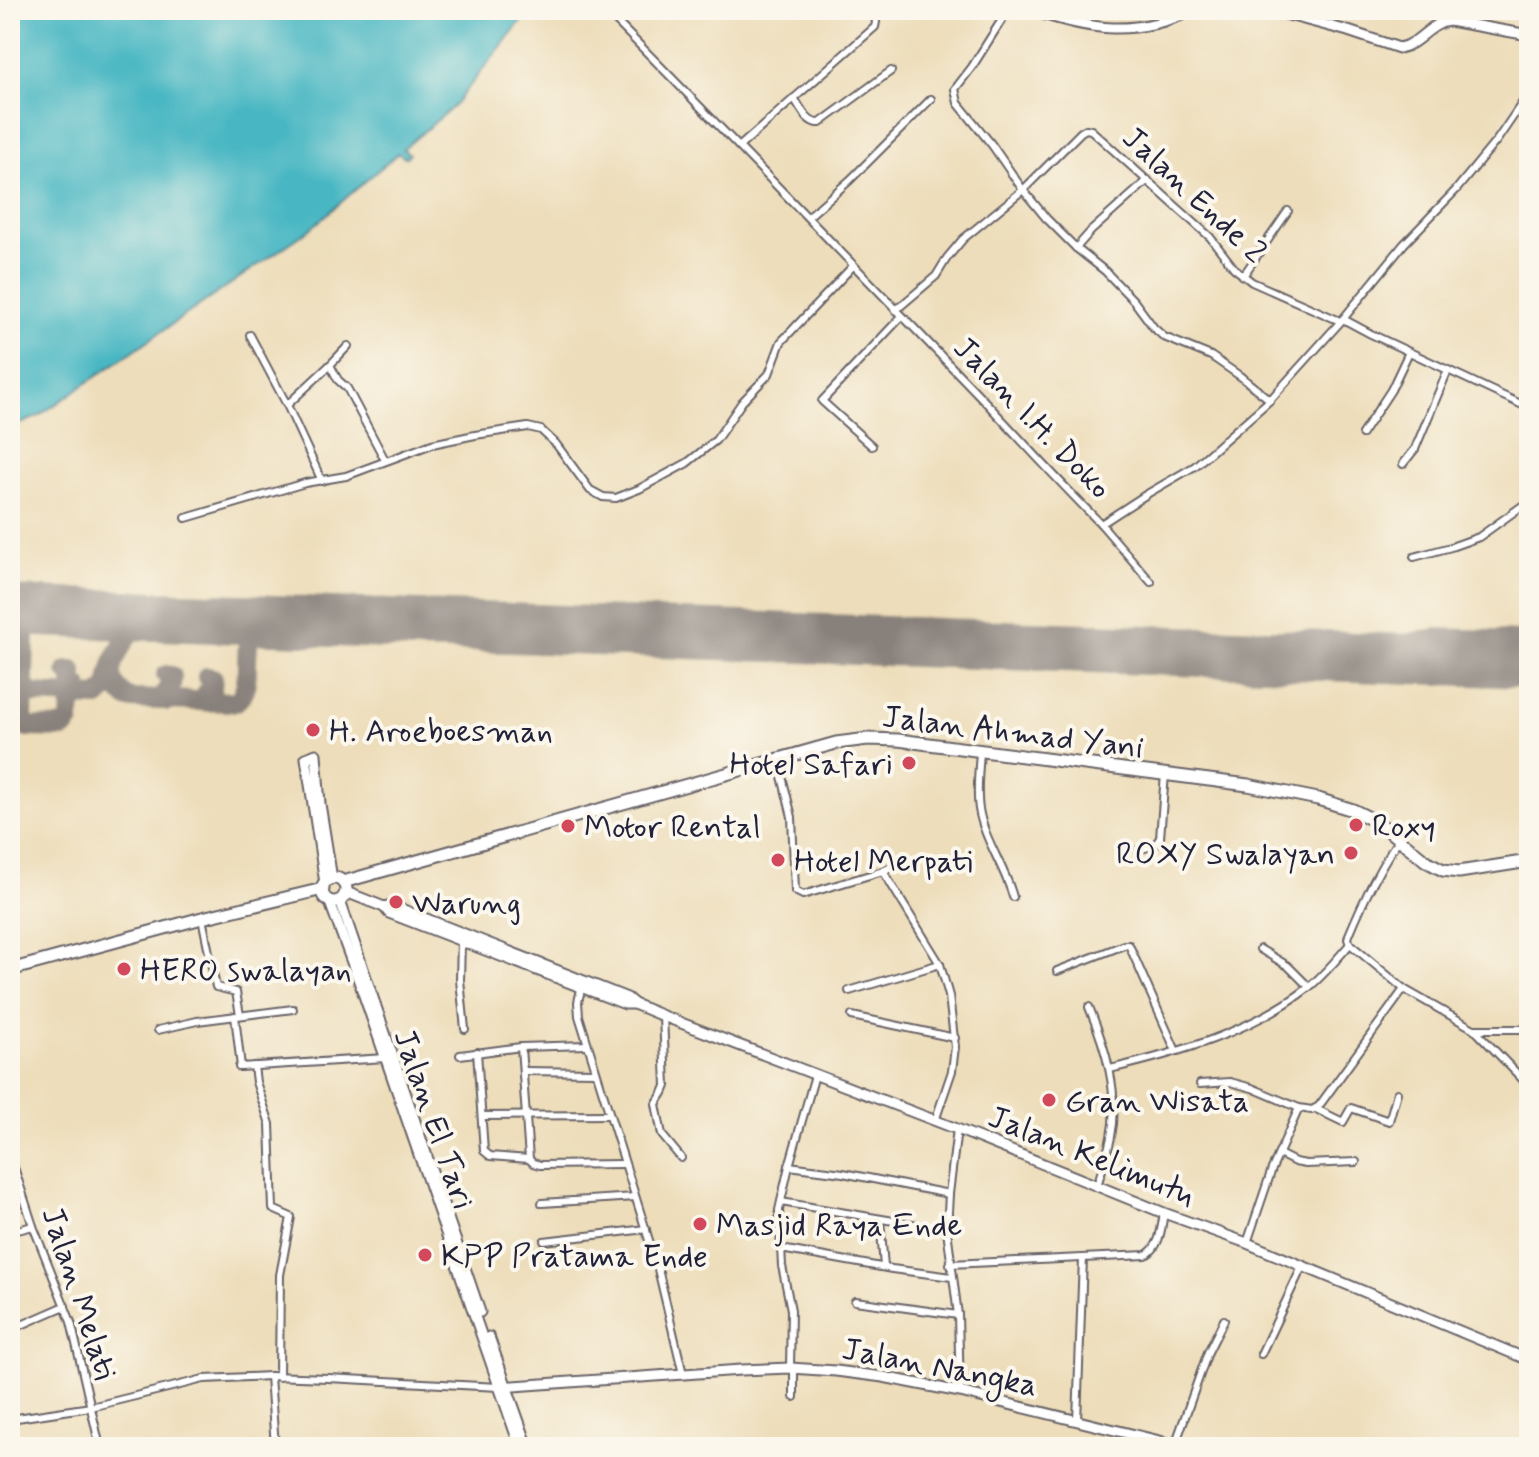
<svg xmlns="http://www.w3.org/2000/svg" width="1539" height="1457" viewBox="0 0 1539 1457" font-family="Mynerve,sans-serif">
	<style>
		.water { fill: #49b7c3; stroke: #366c7f; stroke-width: 2 }
		.lines { fill: none; stroke-linecap: round; stroke-linejoin: round }
		.taxiway { stroke: #88807a; stroke-width: 20 }
		.runway { stroke: #88807a; stroke-width: 50 }
		.street-casing { stroke: #696367; stroke-width: 10 }
		.secondary-casing { stroke: #696367; stroke-width: 13 }
		.highway-casing { stroke: #696367; stroke-width: 15 }
		.street { stroke: #fff; stroke-width: 6 }
		.secondary { stroke: #fff; stroke-width: 9 }
		.highway { stroke: #fff; stroke-width: 11 }
		.poi-dot { fill: #d1495b; stroke: #fbf7ec; stroke-width: 3 }
		.labels { text-anchor: middle; stroke-width: 8; stroke-linejoin: round; paint-order: stroke }
		.street-label { font-size: 32px; fill: #22223b; stroke: #fbf7ec }
		.poi-label { font-size: 32px; fill: #22223b; stroke: #fbf7ec; text-anchor: start }
	</style>
	<rect width="100%" height="100%" fill="#fbf7ec"/>
	<filter id="ink" filterUnits="userSpaceOnUse"><feTurbulence type="fractalNoise" baseFrequency=".0125" numOctaves="2"/><feDisplacementMap in="SourceGraphic" scale="16" xChannelSelector="R" yChannelSelector="G"/><feConvolveMatrix kernelMatrix="1 2 1 2 8 2 1 2 1" color-interpolation-filters="sRGB"/></filter>
	<filter id="wash" filterUnits="userSpaceOnUse"><feTurbulence type="fractalNoise" baseFrequency=".006" numOctaves="4" result="noise"/><feDisplacementMap in="SourceGraphic" scale="32" xChannelSelector="R" yChannelSelector="G"/><feGaussianBlur stdDeviation="1.8" result="paint"/><feColorMatrix in="noise" values="0 0 0 0 0 0 0 0 0 0 0 0 0 0 0 0 0 1.4 0 .05"/><feComposite in="paint" operator="in"/></filter>
	<g filter="url(#wash)">
		<rect width="100%" height="100%" fill="#edddba"/>
		<polygon class="water" points="10,10 530,10 453,107 403,149 409,154 406,158 398,153 309,230 37,417 10,428"/>
		<g class="lines">
			<g class="taxiway">
				<polyline points="10,612 19,620 25,632"/>
				<polyline points="46,612 34,618 25,632 23,722 27,727 64,728 70,721 71,704 80,696"/>
				<path d="M151,616C136,619 131,629 124,642C111,665 103,681 129,699L235,702C257,687 238,646 256,624L268,620"/>
				<polyline points="233,619 243,624 247,637"/>
				<polyline points="1341,656 1436,638 1523,641 1529,643"/>
				<path d="M1506,662C1514,668 1519,673 1529,669"/>
				<polyline points="67,671 73,671 73,682 78,686 74,696"/>
				<polyline points="166,675 172,676 171,686 168,688 165,693 169,701"/>
				<polyline points="207,677 213,678 212,688 207,692 206,696 209,702"/>
				<polyline points="23,685 32,694 98,697 108,688 111,673"/>
			</g>
			<polyline class="runway" points="10,611 1529,663"/>
		</g>
	</g>
	<g filter="url(#ink)">
		<g class="lines">
			<g class="street-casing">
				<g id="street">
					<path d="M605,10C730,136 852,264 975,391C1017,435 1058,481 1101,524L1147,494L1195,466L1270,400L1343,319L1404,244L1456,190L1497,140L1529,93"/>
					<polyline points="1008,10 972,67 955,89 958,103 992,145 1023,190 1046,218 1076,248 1105,271 1134,301 1154,328 1164,337 1211,356 1240,376 1270,400"/>
					<path d="M794,98C801,108 807,124 820,123L891,71"/>
					<polyline points="740,146 875,27 876,22 873,10"/>
					<polyline points="808,217 850,180 931,99"/>
					<polyline points="1076,248 1091,231 1148,180"/>
					<polyline points="1243,276 1288,211"/>
					<polyline points="896,310 936,276 947,258 963,239 1023,190 1081,132 1086,129 1091,130 1210,237 1234,268 1252,282 1340,321"/>
					<polyline points="1343,319 1371,334 1529,408"/>
					<polyline points="250,335 287,405 322,481"/>
					<polyline points="330,365 338,380 347,388 385,460"/>
					<polyline points="287,405 330,365 348,346"/>
					<polyline points="1362,434 1391,390 1409,352"/>
					<polyline points="872,446 822,401 902,316"/>
					<polyline points="1403,464 1415,449 1448,370"/>
					<polyline points="186,518 305,483 346,476 432,444 475,435 528,427 541,430 556,444 590,490 603,497 616,498 639,489 687,463 716,440 742,402 769,374 781,342 853,266"/>
					<polyline points="1101,524 1151,582"/>
					<polyline points="1414,557 1451,547 1479,537 1529,501"/>
					<path d="M980,751C979,770 976,790 979,809C984,840 1005,867 1013,897"/>
					<polyline points="778,760 792,817 795,891 803,895 883,871 904,861"/>
					<path d="M1399,839C1378,869 1363,901 1349,935L1348,939L1350,944L1404,989L1474,1029H1529"/>
					<polyline points="1138,850 1155,845 1160,838 1165,774"/>
					<polyline points="883,871 940,964 949,996 955,1047 952,1071 935,1121"/>
					<polyline points="202,918 216,987 236,992 240,1015"/>
					<polyline points="461,941 460,980 465,1029"/>
					<polyline points="1260,949 1288,966 1309,987"/>
					<polyline points="1057,971 1124,945 1129,945 1176,1051"/>
					<polyline points="582,985 578,1002 579,1016 658,1269 683,1374"/>
					<polyline points="849,991 940,964"/>
					<path d="M1089,1007C1105,1046 1120,1093 1111,1137C1108,1153 1102,1169 1097,1186"/>
					<polyline points="235,1016 241,1067"/>
					<polyline points="663,1016 666,1086 663,1093 656,1104 662,1135 681,1158"/>
					<polyline points="852,1016 955,1038"/>
					<polyline points="1474,1029 1529,1086"/>
					<polyline points="158,1030 197,1021 293,1009"/>
					<polyline points="521,1047 529,1159 533,1163 540,1165 624,1164"/>
					<polyline points="477,1052 484,1151 490,1156 529,1159"/>
					<polyline points="460,1055 521,1047 587,1045"/>
					<polyline points="254,1066 256,1082 270,1124 273,1209 291,1217 280,1275 279,1377"/>
					<polyline points="239,1067 386,1058"/>
					<path d="M1110,1069C1178,1053 1251,1032 1308,988C1323,976 1337,959 1350,944"/>
					<polyline points="524,1071 596,1072"/>
					<polyline points="1200,1084 1230,1082 1252,1088 1299,1108"/>
					<polyline points="1316,1109 1343,1122 1351,1108 1389,1121 1397,1093"/>
					<polyline points="482,1116 610,1115"/>
					<polyline points="957,1129 949,1194 947,1230 958,1315 960,1392"/>
					<polyline points="1279,1154 1295,1162 1306,1164 1356,1162"/>
					<polyline points="10,1155 33,1226 71,1322 100,1447"/>
					<polyline points="789,1166 843,1173 949,1194"/>
					<polyline points="781,1202 947,1230"/>
					<polyline points="542,1203 635,1197"/>
					<polyline points="880,1219 884,1267"/>
					<polyline points="10,1232 33,1226"/>
					<polyline points="544,1241 646,1229"/>
					<polyline points="1247,1243 1272,1169 1299,1108 1312,1110 1319,1106 1404,989"/>
					<polyline points="781,1249 892,1269 952,1277"/>
					<path d="M950,1264L1146,1255C1161,1246 1161,1228 1164,1213"/>
					<polyline points="855,1301 958,1315"/>
					<polyline points="10,1330 65,1306"/>
					<polyline points="1261,1354 1302,1267"/>
					<polyline points="790,1368 791,1310 782,1266 779,1210 789,1166 815,1075"/>
					<polyline points="270,1376 275,1447"/>
					<polyline points="794,1397 794,1368"/>
					<polyline points="10,1419 91,1407 204,1379 270,1376 328,1378 499,1387"/>
					<polyline points="1077,1421 1083,1258"/>
					<polyline points="1175,1445 1208,1352 1224,1320"/>
				</g>
			</g>
			<g class="secondary-casing">
				<g id="secondary">
					<path d="M1031,10C1092,31 1134,37 1194,10"/>
					<path d="M1270,10L1348,31L1399,48C1419,45 1429,23 1449,21L1529,35"/>
					<polyline points="325,883 306,758 316,754 320,804 332,879"/>
					<polyline points="346,892 384,907 389,913 625,1004 634,1004"/>
					<polyline points="329,900 360,984 520,1447"/>
					<polyline points="340,901 480,1312"/>
					<polyline points="384,907 391,905 627,998 634,1004 663,1016 957,1129 1164,1213 1247,1243 1529,1360"/>
					<polyline points="489,1337 528,1447"/>
					<polyline points="499,1387 741,1370 790,1368 836,1371 883,1377 960,1392 1184,1447"/>
				</g>
			</g>
			<g class="highway-casing">
				<g id="highway">
					<circle cx="334" cy="890" r="12"/>
					<polyline points="343,882 836,743 868,739 898,740 1248,785 1318,799 1353,810 1379,823 1426,861 1443,870 1459,872 1529,861"/>
					<polyline points="10,970 202,918 323,889"/>
				</g>
			</g>
			<use href="#street" class="street"/>
			<use href="#secondary" class="secondary"/>
			<use href="#highway" class="highway"/>
		</g>
	</g>
	<g class="poi-dot">
		<circle cx="313" cy="730" r="8"/>
		<circle cx="909" cy="763" r="8"/>
		<circle cx="1356" cy="825" r="8"/>
		<circle cx="568" cy="826" r="8"/>
		<circle cx="1351" cy="853" r="8"/>
		<circle cx="778" cy="860" r="8"/>
		<circle cx="396" cy="902" r="8"/>
		<circle cx="124" cy="969" r="8"/>
		<circle cx="1049" cy="1100" r="8"/>
		<circle cx="700" cy="1224" r="8"/>
		<circle cx="425" cy="1255" r="8"/>
	</g>
	<g class="labels">
		<g class="street-label">
			<text transform="translate(1195 194) rotate(43)" y="11">Jalan Ende 2</text>
			<text transform="translate(1033 417) rotate(46)" y="11">Jalan I.H. Doko</text>
			<text transform="translate(1013 731) rotate(7)" y="11">Jalan Ahmad Yani</text>
			<text transform="translate(435 1119) rotate(71)" y="11">Jalan El Tari</text>
			<text transform="translate(1092 1155) rotate(22)" y="11">Jalan Kelimutu</text>
			<text transform="translate(80 1293) rotate(72)" y="11">Jalan Melati</text>
			<text transform="translate(940 1366) rotate(11)" y="11">Jalan Nangka</text>
		</g>
		<g class="poi-label">
			<text x="329" y="741">H. Aroeboesman</text>
			<text x="893" y="774" text-anchor="end">Hotel Safari</text>
			<text x="1372" y="836">Roxy</text>
			<text x="584" y="837">Motor Rental</text>
			<text x="1335" y="864" text-anchor="end">ROXY Swalayan</text>
			<text x="794" y="871">Hotel Merpati</text>
			<text x="412" y="913">Warung</text>
			<text x="140" y="980">HERO swalayan</text>
			<text x="1065" y="1111">Gran Wisata</text>
			<text x="716" y="1235">Masjid Raya Ende</text>
			<text x="441" y="1266">KPP Pratama Ende</text>
		</g>
	</g>
	<rect width="1539" height="1457" fill="none" stroke="#fbf7ec" stroke-width="40"/>
</svg>
